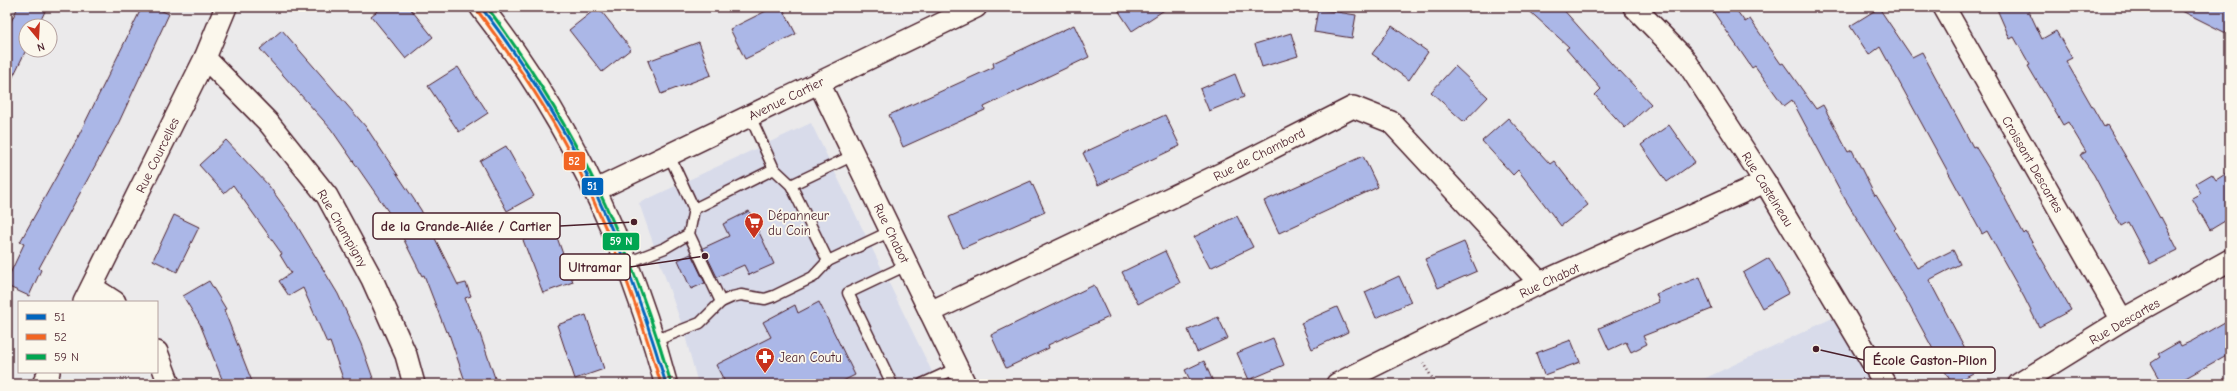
<svg xmlns="http://www.w3.org/2000/svg" width="2237" height="391" viewBox="0 0 2237 391" font-family="'Comic Neue',sans-serif">
	<style>
		.built { fill: #d8dbea }
		.building { fill: #abb7e7; stroke: #4a1f2b }
		.lines { fill: none; stroke-linecap: round; stroke-linejoin: round }
		.service-casing { stroke: #4a1f2b; stroke-width: 13 }
		.minor-casing { stroke: #4a1f2b; stroke-width: 24 }
		.tertiary-casing { stroke: #4a1f2b; stroke-width: 25 }
		.path { stroke: #4a1f2b; stroke-width: 2.5; stroke-dasharray: 1 3; stroke-linecap: butt }
		.service { stroke: #fbf7ec; stroke-width: 10 }
		.minor { stroke: #fbf7ec; stroke-width: 21 }
		.tertiary { stroke: #fbf7ec; stroke-width: 22 }
		.bus-1-casing { stroke: #fbf7ec; stroke-width: 6 }
		.bus-2-casing { stroke: #fbf7ec; stroke-width: 6 }
		.bus-3-casing { stroke: #fbf7ec; stroke-width: 6 }
		.bus-1 { stroke: #0065bd; stroke-width: 3 }
		.bus-2 { stroke: #f26522; stroke-width: 3 }
		.bus-3 { stroke: #00a651; stroke-width: 3 }
		.labels { text-anchor: middle; stroke-width: 3.5; stroke-linejoin: round; paint-order: stroke }
		.street-label { font-size: 13px; fill: #4a1f2b; stroke: #fbf7ec }
		.poi-label { font-size: 13px; fill: #4a1f2b; stroke: #fbf7ec; text-anchor: start }
		.leader { fill: none; stroke: #4a1f2b; stroke-width: 1.5 }
		.callout-dot { fill: #4a1f2b; stroke: #fbf7ec; stroke-width: 1.5 }
		.callout { fill: #fbf7ec; stroke: #4a1f2b; stroke-width: 1.5 }
		.callout-label { font-size: 14px; text-anchor: middle; font-weight: bold; fill: #4a1f2b }
		.line-badge { stroke: #fbf7ec; stroke-width: 1.5 }
		.badge-label { font-size: 11px; text-anchor: middle; font-weight: bold; fill: #fff }
	</style>
	<rect width="100%" height="100%" fill="#ebeaeb"/>
	<filter id="ink" filterUnits="userSpaceOnUse"><feTurbulence type="fractalNoise" baseFrequency=".025" numOctaves="2"/><feDisplacementMap in="SourceGraphic" scale="8" xChannelSelector="R" yChannelSelector="G"/><feConvolveMatrix kernelMatrix="1 2 1 2 8 2 1 2 1" color-interpolation-filters="sRGB"/></filter>
	<g filter="url(#ink)">
		<g class="built">
			<polygon points="811,123 938,384 698,384 683,328 639,203"/>
			<polygon points="1843,313 1885,384 1693,384"/>
		</g>
		<g class="building">
			<polygon points="18,7 47,7 38,26 26,26 26,50 7,89 7,30"/>
			<polygon points="142,7 153,7 169,14 119,122 39,268 41,270 29,296 7,286 7,280 24,244 20,242 75,143"/>
			<polygon points="382,7 409,7 433,37 406,59 371,16"/>
			<polygon points="598,7 631,49 602,72 569,30"/>
			<polygon points="774,7 782,7 796,34 745,59 730,29"/>
			<polygon points="1116,7 1169,7 1132,31"/>
			<polygon points="1525,7 1561,7 1619,72 1620,71 1651,104 1625,128 1595,95 1601,89 1566,49 1569,47"/>
			<polygon points="1710,7 1734,7 1745,22 1750,19 1781,64 1783,63 1816,109 1823,105 1848,152 1852,150 1875,196 1876,195 1896,228 1894,230 1917,268 1953,250 1960,264 1929,280 1977,371 1952,384 1903,294 1842,194 1792,100 1784,106 1755,66 1752,68"/>
			<polygon points="1996,7 2027,7 2042,39 2056,31 2072,58 2066,61 2104,127 2107,125 2133,169 2160,218 2161,217 2178,250 2150,264 2128,222 2121,226 2094,175 2080,155 2086,152 2068,122 2063,125 2028,66 2030,65 2014,37 2010,39"/>
			<polygon points="2174,7 2230,7 2230,35"/>
			<polygon points="1879,8 1912,57 1922,52 1973,147 1975,146 1991,172 2024,234 2026,232 2071,310 2039,327 2024,297 1987,231 1982,234 1880,47 1869,55 1850,26"/>
			<polygon points="1318,9 1356,15 1352,38 1314,32"/>
			<polygon points="1074,25 1089,57 984,107 985,110 903,147 889,115 994,67 993,63"/>
			<polygon points="1392,26 1428,52 1409,80 1372,54"/>
			<polygon points="282,30 366,127 421,210 458,285 466,283 471,296 465,298 478,331 479,331 496,381 486,384 466,384 448,331 446,332 424,275 422,276 394,220 331,129 260,49"/>
			<polygon points="1291,33 1298,56 1262,67 1255,44"/>
			<polygon points="699,42 711,75 661,94 648,61"/>
			<polygon points="1455,66 1488,97 1464,122 1431,92"/>
			<polygon points="458,67 488,113 459,132 428,86"/>
			<polygon points="1235,74 1244,97 1209,111 1200,89"/>
			<polygon points="1165,115 1180,146 1098,185 1083,153"/>
			<polygon points="1508,118 1550,164 1554,161 1588,205 1561,226 1518,170 1513,175 1482,141"/>
			<polygon points="1669,125 1695,162 1667,182 1641,145"/>
			<polygon points="226,140 269,186 293,219 338,294 361,344 375,384 345,384 330,342 327,343 303,288 289,296 279,281 291,273 280,255 282,254 233,185 224,193 199,165"/>
			<polygon points="506,146 534,196 507,211 480,161"/>
			<polygon points="1363,156 1378,187 1279,233 1264,201"/>
			<polygon points="2230,171 2230,218 2210,230 2192,198 2201,193 2195,184 2212,174 2216,180"/>
			<polygon points="1031,181 1045,212 963,248 949,217"/>
			<polygon points="749,211 774,264 749,275 744,265 717,277 703,248 729,236 723,224"/>
			<polygon points="174,215 199,227 177,272 153,260"/>
			<polygon points="1237,216 1253,247 1210,268 1194,237"/>
			<polygon points="554,229 573,282 543,293 523,240"/>
			<polygon points="1464,242 1477,271 1438,288 1425,259"/>
			<polygon points="1165,251 1180,283 1138,304 1122,272"/>
			<polygon points="691,254 705,283 691,289 678,260"/>
			<polygon points="1769,258 1789,293 1762,308 1743,273"/>
			<polygon points="1399,276 1411,302 1376,318 1365,292"/>
			<polygon points="1700,277 1712,309 1643,336 1647,344 1631,352 1626,342 1609,350 1599,328 1659,302 1656,294"/>
			<polygon points="209,281 226,309 224,310 253,384 224,384 200,324 183,296"/>
			<polygon points="1094,285 1109,317 1048,345 1049,348 1006,368 991,335"/>
			<polygon points="819,302 855,375 837,384 726,384 716,365 771,337 763,322 795,305 798,313"/>
			<polygon points="1337,307 1348,332 1312,349 1301,323"/>
			<polygon points="586,315 604,369 575,379 557,325"/>
			<polygon points="1218,317 1228,338 1197,352 1188,330"/>
			<polygon points="2230,319 2230,353 2175,384 2163,384 2151,363 2160,357 2158,354 2179,342 2181,346 2192,341"/>
			<polygon points="1273,338 1284,365 1249,380 1237,353"/>
			<polygon points="1571,340 1580,362 1544,375 1536,353"/>
			<polygon points="1204,361 1214,384 1192,384 1185,370"/>
		</g>
		<g class="lines">
			<g class="service-casing">
				<g id="service">
					<polyline points="750,116 774,169 791,185 828,261"/>
					<polyline points="669,155 694,209 774,169"/>
					<polyline points="791,185 854,155"/>
					<polyline points="694,209 689,234 721,302"/>
					<polyline points="627,263 665,248 689,234"/>
					<polyline points="654,341 700,323 721,302 732,297 741,295 765,299 774,296 813,277 828,261 891,231"/>
					<polyline points="892,384 848,293 907,265"/>
					<polyline points="922,384 957,368"/>
				</g>
			</g>
			<g class="minor-casing">
				<g id="minor">
					<polyline points="1634,7 1684,58 1765,182 1885,384"/>
					<polyline points="1944,7 2122,320"/>
					<polyline points="205,58 268,122 327,196 372,279 406,355 414,384"/>
					<polyline points="819,83 965,384"/>
					<polyline points="596,190 976,7"/>
					<polyline points="92,287 115,302"/>
					<polyline points="84,302 205,58 226,7"/>
					<polyline points="930,312 1231,169 1353,107 1391,122 1540,283"/>
					<polyline points="157,352 169,384"/>
					<polyline points="43,384 49,372"/>
					<polyline points="1337,384 1540,283 1765,182"/>
					<polyline points="2019,384 2122,320 2230,260"/>
				</g>
			</g>
			<g class="tertiary-casing">
				<path id="tertiary" d="M481,7C569,119 629,247 666,384"/>
			</g>
			<polyline class="path" points="1423,363 1436,384"/>
			<use href="#service" class="service"/>
			<use href="#minor" class="minor"/>
			<use href="#tertiary" class="tertiary"/>
			<g class="bus-1-casing">
				<path id="bus-1" d="M481,7C513,49 542,93 568,139C611,216 641,299 666,384"/>
			</g>
			<g class="bus-2-casing">
				<path id="bus-2" d="M477,10C508,52 539,95 564,142C606,218 636,300 661,384"/>
			</g>
			<g class="bus-3-casing">
				<path id="bus-3" d="M487,7C576,127 629,240 671,383"/>
			</g>
			<use href="#bus-1" class="bus-1"/>
			<use href="#bus-2" class="bus-2"/>
			<use href="#bus-3" class="bus-3"/>
		</g>
	</g>
	<defs>
		<g id="supermarket-pin" transform="scale(1)"><path d="M0 17L-7.5 6A9.5 9.5 0 1 1 7.5 6Z" fill="#c8321e" stroke="#fbf7ec"/><path d="M-6-5.5h2.5l.6 2H6L4.5 2H-2.5L-4.4-4H-6ZM-1.5 3.2a1.3 1.3 0 1 0 .1 0ZM3 3.2a1.3 1.3 0 1 0 .1 0Z" fill="#fff"/></g>
		<g id="pharmacy-pin" transform="scale(1)"><path d="M0 17L-7.5 6A9.5 9.5 0 1 1 7.5 6Z" fill="#c8321e" stroke="#fbf7ec"/><path d="M-2-6h4v4h4v4h-4v4h-4v-4h-4v-4h4Z" fill="#fff"/></g>
	</defs>
	<g fill-rule="evenodd">
		<use href="#supermarket-pin" x="754" y="222"/>
		<use href="#pharmacy-pin" x="765" y="357"/>
	</g>
	<g class="labels">
		<g class="street-label">
			<text transform="translate(786 98) rotate(-26)" y="5">Avenue Cartier</text>
			<text transform="translate(1259 154) rotate(-27)" y="5">Rue de Chambord</text>
			<text transform="translate(157 155) rotate(-64)" y="5">Rue Courcelles</text>
			<text transform="translate(2033 164) rotate(60)" y="5">Croissant Descartes</text>
			<text transform="translate(1768 189) rotate(58)" y="5">Rue Castelneau</text>
			<text transform="translate(343 228) rotate(60)" y="5">Rue Champigny</text>
			<text transform="translate(892 233) rotate(64)" y="5">Rue Chabot</text>
			<text transform="translate(1549 280) rotate(-25)" y="5">Rue Chabot</text>
			<text transform="translate(2124 321) rotate(-30)" y="5">Rue Descartes</text>
		</g>
		<g class="poi-label">
			<text x="768" y="220">Dépanneur<tspan x="768" dy="15">du Coin</tspan></text>
			<text x="779" y="362">Jean Coutu</text>
		</g>
	</g>
	<path class="leader" d="M634 222L560 226M705 256L630 267M1816 349L1864 360"/>
	<g class="callout-dot">
		<circle cx="634" cy="222" r="4"/>
		<circle cx="705" cy="256" r="4"/>
		<circle cx="1816" cy="349" r="4"/>
	</g>
	<g class="callout">
		<rect x="373" y="213" width="187" height="26" rx="4"/>
		<rect x="560" y="254" width="70" height="26" rx="4"/>
		<rect x="1864" y="347" width="131" height="26" rx="4"/>
	</g>
	<g class="callout-label">
		<text x="466" y="231">de la Grande-Allée / Cartier</text>
		<text x="595" y="272">Ultramar</text>
		<text x="1930" y="365">École Gaston-Pilon</text>
	</g>
	<g class="line-badge">
		<rect x="563" y="151" width="23" height="20" rx="4" fill="#f26522"/>
		<rect x="581" y="177" width="23" height="19" rx="4" fill="#0065bd"/>
		<rect x="602" y="232" width="38" height="19" rx="4" fill="#00a651"/>
	</g>
	<g class="badge-label">
		<text x="574" y="165">52</text>
		<text x="592" y="190">51</text>
		<text x="621" y="245">59 N</text>
	</g>
	<rect width="2237" height="391" fill="none" stroke="#fbf7ec" stroke-width="24"/>
	<rect x="12" y="12" width="2213" height="367" fill="none" stroke="#4a1f2b" stroke-width="1.5" filter="url(#ink)"/>
	<rect x="18" y="301" width="140" height="72" fill="#fbf7ec" stroke="#b4a19f"/>
	<rect x="26" y="314" width="20" height="6" fill="#0065bd" stroke="#b4a19f"/>
	<text x="54" y="321" font-size="12" fill="#4a1f2b">51</text>
	<rect x="26" y="334" width="20" height="6" fill="#f26522" stroke="#b4a19f"/>
	<text x="54" y="341" font-size="12" fill="#4a1f2b">52</text>
	<rect x="26" y="354" width="20" height="6" fill="#00a651" stroke="#b4a19f"/>
	<text x="54" y="361" font-size="12" fill="#4a1f2b">59 N</text>
	<g transform="translate(38 38) rotate(162)"><circle r="19" fill="#fbf7ec" stroke="#b4a19f"/>
	<path d="M0-3L7 15L0 10L-7 15Z" fill="#c8321e"/>
	<text y="-6" font-size="11" font-weight="bold" text-anchor="middle" fill="#4a1f2b">N</text>
	</g>
</svg>
